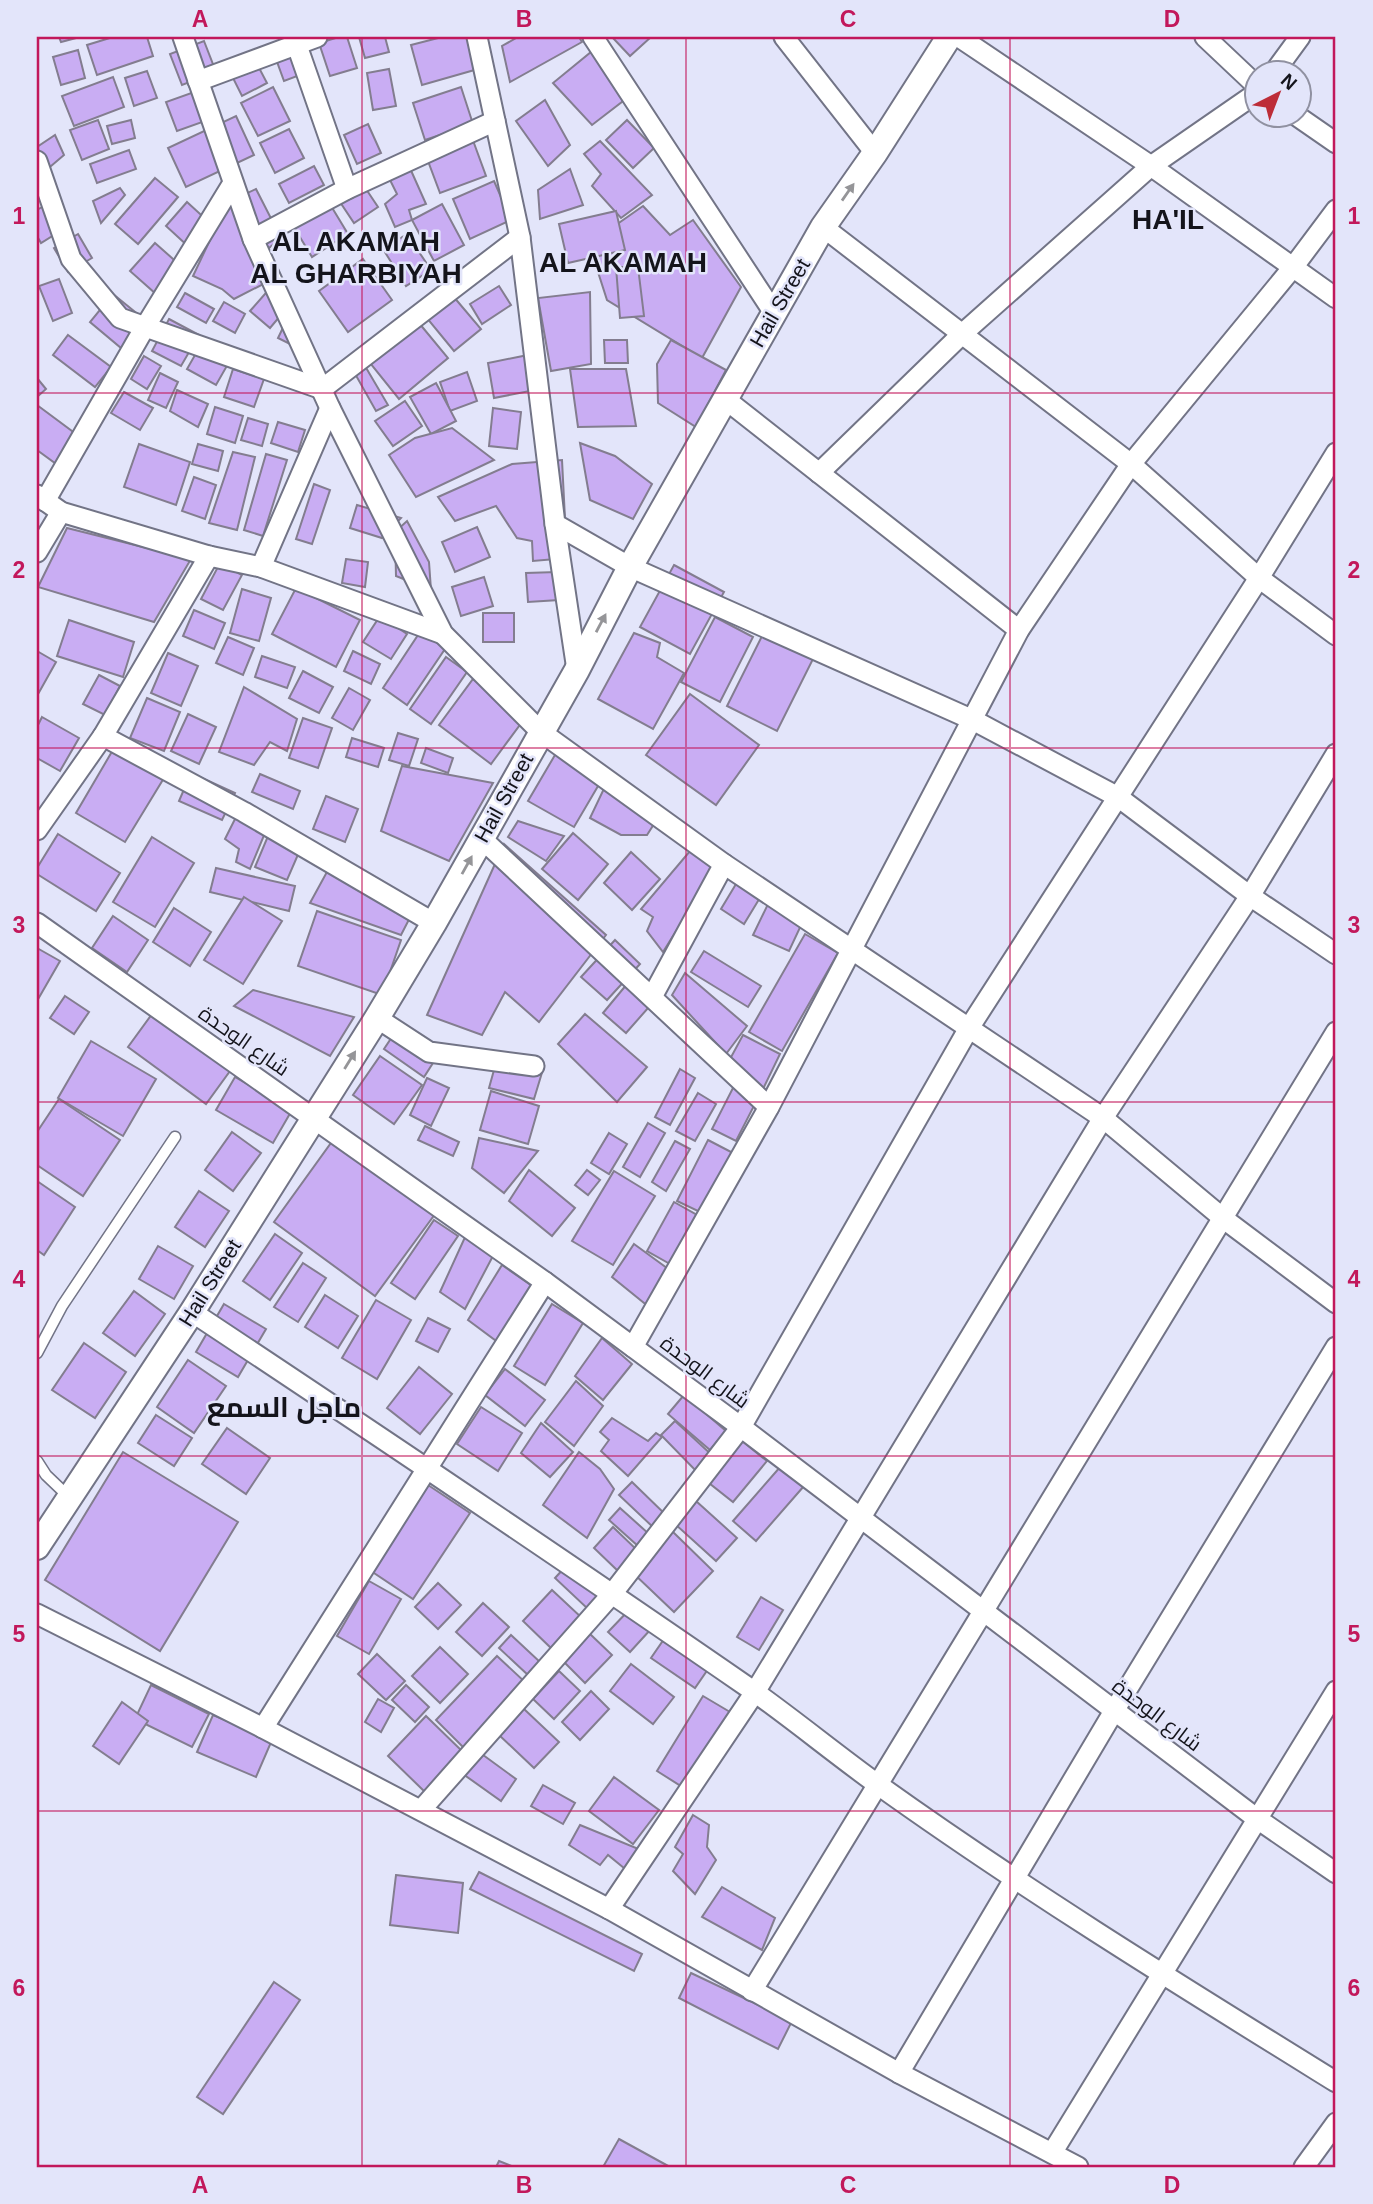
<svg xmlns="http://www.w3.org/2000/svg" width="1373" height="2204" viewBox="0 0 1373 2204" font-family="Arial,Cairo,sans-serif">
	<style>
		.building { fill: #c9adf3; stroke: #837d8f; stroke-width: 2 }
		.lines { fill: none; stroke-linecap: round; stroke-linejoin: round }
		.service-casing { stroke: #727486; stroke-width: 13 }
		.minor-casing { stroke: #727486; stroke-width: 23 }
		.tertiary-casing { stroke: #727486; stroke-width: 28 }
		.service { stroke: #fff; stroke-width: 10 }
		.minor { stroke: #fff; stroke-width: 19 }
		.tertiary { stroke: #fff; stroke-width: 24 }
		.oneway { fill: #959598 }
		.grid { fill: none; stroke: #c2185b; stroke-width: 2; stroke-opacity: 0.55 }
		.labels { text-anchor: middle; stroke-width: 5; stroke-linejoin: round; paint-order: stroke }
		.street-label { font-size: 21px; fill: #14141b; stroke: #e3e5fa }
		.district-label { font-size: 28px; font-weight: bold; fill: #14141b; stroke: #e3e5fa }
		.neatline { fill: none; stroke: #c2185b; stroke-width: 2.5 }
		.grid-label { font-size: 23px; text-anchor: middle; font-weight: bold; fill: #c2185b }
	</style>
	<rect width="100%" height="100%" fill="#e3e5fa"/>
	<g class="building">
		<polygon points="59,37 80,37 61,42"/>
		<polygon points="113,37 147,37 153,56 97,75 87,45"/>
		<polygon points="339,37 347,37 357,68 330,76 319,43"/>
		<polygon points="359,37 385,37 389,52 365,58"/>
		<polygon points="442,37 469,37 478,69 422,85 411,45"/>
		<polygon points="518,37 579,37 582,42 510,82 502,46"/>
		<polygon points="612,37 651,37 630,56"/>
		<polygon points="204,41 216,72 182,85 170,54"/>
		<polygon points="78,50 85,78 61,85 53,57"/>
		<polygon points="299,50 308,72 284,81 276,59"/>
		<polygon points="591,52 627,98 592,125 553,83"/>
		<polygon points="257,64 267,83 242,96 232,76"/>
		<polygon points="389,69 396,106 373,110 367,73"/>
		<polygon points="147,71 157,98 134,106 125,78"/>
		<polygon points="113,77 124,107 74,126 62,96"/>
		<polygon points="273,87 290,121 258,136 241,103"/>
		<polygon points="461,87 473,124 425,140 413,103"/>
		<polygon points="197,91 208,120 177,131 166,102"/>
		<polygon points="545,100 570,145 548,166 516,121"/>
		<polygon points="236,116 254,155 186,187 168,148"/>
		<polygon points="98,120 109,149 82,160 70,130"/>
		<polygon points="131,120 135,138 112,144 107,126"/>
		<polygon points="627,120 654,148 633,168 606,140"/>
		<polygon points="368,124 381,153 357,164 344,135"/>
		<polygon points="289,129 304,158 275,173 260,143"/>
		<polygon points="55,135 64,155 44,172 53,192 37,199 37,147"/>
		<polygon points="471,135 486,176 440,193 425,153"/>
		<polygon points="600,141 652,195 621,218 592,186 601,174 584,154"/>
		<polygon points="129,150 136,169 97,183 90,164"/>
		<polygon points="314,166 324,185 289,203 279,184"/>
		<polygon points="409,166 426,204 409,210 412,220 395,227 385,204 397,194 388,176"/>
		<polygon points="570,169 583,205 540,219 538,190"/>
		<polygon points="155,178 178,197 138,244 115,224"/>
		<polygon points="494,181 511,220 470,239 453,199"/>
		<polygon points="364,186 378,207 354,223 340,202"/>
		<polygon points="120,188 125,195 101,223 93,201"/>
		<polygon points="256,189 281,238 263,253 275,278 234,299 222,289 193,276 228,202"/>
		<polygon points="54,200 70,225 41,243 37,236 37,210"/>
		<polygon points="328,201 348,234 312,257 292,224"/>
		<polygon points="187,202 211,224 190,248 166,226"/>
		<polygon points="442,204 464,245 434,261 412,220"/>
		<polygon points="643,206 670,235 693,220 741,287 702,358 607,300 589,244"/>
		<polygon points="616,211 625,250 568,263 559,224"/>
		<polygon points="78,234 92,258 68,272 54,248"/>
		<polygon points="407,234 431,270 406,286 383,249"/>
		<polygon points="155,243 181,266 156,294 130,271"/>
		<polygon points="363,259 392,300 348,332 319,291"/>
		<polygon points="616,267 638,267 644,316 620,318"/>
		<polygon points="59,279 72,313 53,321 39,286"/>
		<polygon points="272,286 292,302 270,328 250,311"/>
		<polygon points="499,286 511,305 482,324 470,304"/>
		<polygon points="590,292 591,364 551,371 538,298"/>
		<polygon points="185,293 214,309 206,323 177,307"/>
		<polygon points="113,294 151,325 127,353 90,322"/>
		<polygon points="453,296 481,329 454,351 426,317"/>
		<polygon points="224,302 245,314 235,333 213,321"/>
		<polygon points="291,311 298,348 278,338"/>
		<polygon points="169,319 199,335 181,366 152,351"/>
		<polygon points="419,323 448,358 399,399 370,363"/>
		<polygon points="68,335 111,367 95,387 53,355"/>
		<polygon points="604,340 627,340 628,363 605,363"/>
		<polygon points="671,340 726,370 696,427 658,403 657,364"/>
		<polygon points="199,348 228,364 216,385 187,369"/>
		<polygon points="528,355 535,390 494,398 488,363"/>
		<polygon points="144,356 161,366 147,389 131,379"/>
		<polygon points="365,366 388,405 376,411 354,372"/>
		<polygon points="233,369 264,379 254,407 224,397"/>
		<polygon points="570,369 626,369 636,426 578,427"/>
		<polygon points="467,372 477,401 450,411 440,382"/>
		<polygon points="160,373 178,382 166,408 148,400"/>
		<polygon points="37,378 46,389 37,397"/>
		<polygon points="436,383 456,421 431,434 410,397"/>
		<polygon points="177,390 208,404 198,427 170,411"/>
		<polygon points="124,392 153,408 140,430 111,413"/>
		<polygon points="405,401 422,426 393,446 375,421"/>
		<polygon points="37,405 80,437 59,466 37,450"/>
		<polygon points="215,407 243,416 235,443 207,434"/>
		<polygon points="493,408 521,412 517,449 489,446"/>
		<polygon points="248,418 268,424 262,446 241,440"/>
		<polygon points="278,422 305,430 298,452 271,443"/>
		<polygon points="452,428 494,460 416,497 389,455 415,438"/>
		<polygon points="580,443 615,456 652,484 633,519 590,500"/>
		<polygon points="139,444 190,462 176,505 124,487"/>
		<polygon points="198,444 223,451 218,471 192,464"/>
		<polygon points="233,452 255,457 237,530 209,523"/>
		<polygon points="266,454 287,460 263,536 244,530"/>
		<polygon points="562,460 567,558 533,561 532,541 517,538 496,506 455,521 438,497 512,464"/>
		<polygon points="194,477 216,485 205,519 182,511"/>
		<polygon points="314,484 330,490 312,544 296,539"/>
		<polygon points="357,505 401,518 382,538 350,528"/>
		<polygon points="407,521 429,562 431,590 396,576 395,532"/>
		<polygon points="477,527 490,557 455,572 442,542"/>
		<polygon points="67,528 191,559 154,622 38,587"/>
		<polygon points="346,559 368,562 365,587 342,583"/>
		<polygon points="220,563 242,575 223,610 201,599"/>
		<polygon points="674,565 724,592 690,654 640,627"/>
		<polygon points="557,572 559,600 528,602 526,573"/>
		<polygon points="484,577 493,606 461,616 452,587"/>
		<polygon points="296,588 360,620 336,667 272,634"/>
		<polygon points="242,589 271,598 259,641 230,633"/>
		<polygon points="194,610 225,623 214,649 183,636"/>
		<rect x="483" y="613" width="31" height="29"/>
		<polygon points="380,616 407,634 391,659 363,642"/>
		<polygon points="715,617 753,637 720,702 681,682"/>
		<polygon points="69,620 134,642 123,677 57,656"/>
		<polygon points="422,629 447,646 407,705 383,688"/>
		<polygon points="634,633 660,643 657,657 684,673 653,729 598,699"/>
		<polygon points="763,634 813,659 777,731 727,706"/>
		<polygon points="228,637 254,648 243,675 216,663"/>
		<polygon points="37,651 56,662 37,696"/>
		<polygon points="353,651 380,664 371,684 344,671"/>
		<polygon points="168,653 198,666 181,706 151,693"/>
		<polygon points="262,656 295,667 287,688 255,677"/>
		<polygon points="446,657 467,672 431,724 410,709"/>
		<polygon points="303,671 333,687 319,713 289,698"/>
		<polygon points="99,675 120,686 105,715 83,704"/>
		<polygon points="473,679 525,718 491,764 439,725"/>
		<polygon points="244,687 297,719 287,751 270,742 254,765 219,752"/>
		<polygon points="349,688 370,700 353,730 332,718"/>
		<polygon points="690,694 759,745 716,805 646,755"/>
		<polygon points="147,698 180,712 164,751 130,738"/>
		<polygon points="188,714 216,727 199,764 171,751"/>
		<polygon points="42,717 79,738 60,771 37,758 37,727"/>
		<polygon points="303,718 332,728 318,768 289,758"/>
		<polygon points="398,733 418,739 409,766 389,760"/>
		<polygon points="352,738 384,748 378,767 346,757"/>
		<polygon points="117,743 167,773 125,842 76,813"/>
		<polygon points="562,743 608,769 574,827 528,801"/>
		<polygon points="426,748 453,758 448,773 421,763"/>
		<polygon points="402,766 493,783 449,861 381,831"/>
		<polygon points="191,773 235,793 222,820 179,801"/>
		<polygon points="260,774 300,791 293,809 252,792"/>
		<polygon points="610,776 661,813 647,835 621,835 590,818"/>
		<polygon points="326,796 358,809 345,842 313,829"/>
		<polygon points="241,807 270,821 250,869 236,862 239,849 225,839"/>
		<polygon points="518,821 564,836 546,861 508,837"/>
		<polygon points="573,833 608,864 578,900 542,869"/>
		<polygon points="58,834 120,873 96,911 37,874 37,868"/>
		<polygon points="268,836 300,850 287,880 255,867"/>
		<polygon points="152,837 194,863 155,927 113,902"/>
		<polygon points="504,844 606,935 539,1022 505,992 482,1035 427,1015"/>
		<polygon points="690,851 718,864 663,952 647,931 653,917 641,909"/>
		<polygon points="631,852 660,879 632,910 604,883"/>
		<polygon points="334,859 417,904 401,935 310,903"/>
		<polygon points="216,868 295,886 289,911 210,892"/>
		<polygon points="745,869 769,883 744,924 721,909"/>
		<polygon points="244,897 282,921 243,984 204,960"/>
		<polygon points="769,902 804,919 789,951 753,935"/>
		<polygon points="174,908 211,932 190,966 153,942"/>
		<polygon points="317,911 401,940 382,995 298,966"/>
		<polygon points="113,916 148,940 127,972 92,948"/>
		<polygon points="805,934 838,953 782,1051 749,1032"/>
		<polygon points="615,940 640,964 607,1000 581,977"/>
		<polygon points="37,948 60,961 37,1001"/>
		<polygon points="704,951 761,986 748,1007 691,972"/>
		<polygon points="685,973 747,1026 726,1054 672,995"/>
		<polygon points="632,978 656,999 626,1033 603,1013"/>
		<polygon points="253,990 354,1017 330,1056 234,1006"/>
		<polygon points="65,996 89,1012 74,1034 50,1018"/>
		<polygon points="152,1014 230,1071 206,1104 128,1047"/>
		<polygon points="585,1014 647,1067 617,1102 558,1044"/>
		<polygon points="400,1025 440,1052 424,1077 384,1049"/>
		<polygon points="743,1035 780,1054 762,1091 730,1059"/>
		<polygon points="91,1041 156,1079 123,1136 58,1098"/>
		<polygon points="499,1052 544,1066 534,1099 489,1088"/>
		<polygon points="380,1056 422,1085 394,1124 353,1095"/>
		<polygon points="680,1069 695,1078 670,1125 655,1117"/>
		<polygon points="235,1077 292,1110 273,1143 216,1110"/>
		<polygon points="427,1078 449,1088 431,1126 410,1115"/>
		<polygon points="735,1084 759,1096 736,1141 712,1129"/>
		<polygon points="491,1091 539,1106 528,1144 480,1130"/>
		<polygon points="698,1093 716,1104 695,1141 676,1131"/>
		<polygon points="59,1099 120,1140 83,1196 37,1165 37,1132"/>
		<polygon points="648,1123 665,1133 640,1177 623,1167"/>
		<polygon points="425,1126 459,1142 453,1156 418,1140"/>
		<polygon points="232,1132 261,1153 233,1191 205,1170"/>
		<polygon points="609,1133 627,1144 609,1174 591,1163"/>
		<polygon points="336,1136 438,1210 375,1296 274,1222"/>
		<polygon points="479,1138 538,1151 504,1193 472,1168"/>
		<polygon points="708,1140 733,1153 702,1213 677,1201"/>
		<polygon points="675,1141 690,1149 666,1191 652,1182"/>
		<polygon points="529,1170 575,1208 552,1236 509,1201"/>
		<polygon points="587,1170 600,1180 588,1195 575,1185"/>
		<polygon points="614,1171 655,1196 613,1265 572,1241"/>
		<polygon points="37,1181 75,1207 44,1255 37,1250"/>
		<polygon points="199,1191 229,1211 205,1247 175,1227"/>
		<polygon points="674,1202 697,1215 670,1264 647,1251"/>
		<polygon points="434,1220 458,1236 415,1299 391,1283"/>
		<polygon points="275,1234 302,1253 270,1300 243,1281"/>
		<polygon points="466,1235 494,1254 465,1309 440,1292"/>
		<polygon points="634,1244 671,1271 649,1307 612,1277"/>
		<polygon points="158,1246 193,1266 174,1299 139,1279"/>
		<polygon points="303,1263 326,1278 298,1322 274,1307"/>
		<polygon points="502,1265 538,1290 499,1343 468,1320"/>
		<polygon points="134,1291 165,1314 135,1356 103,1333"/>
		<polygon points="325,1295 358,1316 338,1348 305,1327"/>
		<polygon points="376,1300 411,1320 377,1379 342,1358"/>
		<polygon points="224,1304 266,1329 238,1377 196,1352"/>
		<polygon points="552,1304 583,1323 545,1385 514,1366"/>
		<polygon points="428,1318 450,1329 438,1352 416,1341"/>
		<polygon points="602,1338 632,1364 603,1400 575,1376"/>
		<polygon points="84,1343 126,1372 95,1418 52,1390"/>
		<polygon points="188,1360 226,1386 194,1433 157,1407"/>
		<polygon points="419,1367 452,1394 420,1434 387,1408"/>
		<polygon points="505,1369 545,1400 525,1426 485,1395"/>
		<polygon points="576,1381 603,1406 574,1446 545,1422"/>
		<polygon points="684,1395 726,1431 710,1450 668,1414"/>
		<polygon points="481,1407 522,1433 498,1471 457,1444"/>
		<polygon points="156,1415 192,1438 174,1466 138,1443"/>
		<polygon points="612,1418 648,1441 656,1433 662,1437 628,1476 601,1451 609,1440 600,1432"/>
		<polygon points="675,1421 714,1457 700,1475 661,1435"/>
		<polygon points="541,1423 573,1452 550,1477 521,1453"/>
		<polygon points="227,1428 270,1458 246,1494 202,1464"/>
		<polygon points="742,1441 767,1461 733,1502 709,1483"/>
		<polygon points="123,1452 238,1522 160,1651 45,1580"/>
		<polygon points="579,1452 600,1469 614,1489 587,1538 543,1505"/>
		<polygon points="781,1466 804,1486 756,1541 733,1521"/>
		<polygon points="632,1482 667,1516 655,1529 619,1495"/>
		<polygon points="428,1485 470,1513 413,1599 371,1571"/>
		<polygon points="696,1501 737,1538 716,1561 675,1524"/>
		<polygon points="620,1508 649,1534 638,1546 609,1520"/>
		<polygon points="613,1527 638,1551 619,1572 594,1548"/>
		<polygon points="672,1531 713,1571 674,1612 633,1573"/>
		<polygon points="566,1566 601,1599 589,1610 555,1578"/>
		<polygon points="369,1581 401,1599 369,1654 337,1636"/>
		<polygon points="438,1583 461,1605 438,1629 415,1607"/>
		<polygon points="552,1590 582,1618 552,1649 523,1621"/>
		<polygon points="761,1597 783,1610 759,1650 737,1637"/>
		<polygon points="483,1603 509,1627 482,1656 456,1632"/>
		<polygon points="630,1609 651,1629 630,1652 608,1632"/>
		<polygon points="671,1629 715,1659 695,1688 651,1658"/>
		<polygon points="589,1633 612,1655 585,1683 563,1661"/>
		<polygon points="511,1635 540,1662 528,1675 499,1648"/>
		<polygon points="440,1647 468,1674 440,1703 412,1676"/>
		<polygon points="377,1654 405,1681 386,1700 358,1674"/>
		<polygon points="497,1656 526,1683 464,1748 436,1720"/>
		<polygon points="631,1664 674,1697 653,1724 610,1691"/>
		<polygon points="559,1671 580,1691 554,1719 533,1699"/>
		<polygon points="151,1685 209,1714 192,1747 135,1719"/>
		<polygon points="406,1685 429,1707 415,1722 392,1700"/>
		<polygon points="591,1691 609,1709 580,1740 562,1722"/>
		<polygon points="703,1696 730,1712 684,1788 657,1771"/>
		<polygon points="378,1699 394,1708 381,1732 365,1722"/>
		<polygon points="122,1702 148,1721 119,1764 93,1746"/>
		<polygon points="524,1709 559,1742 534,1768 499,1735"/>
		<polygon points="213,1715 272,1740 256,1777 197,1752"/>
		<polygon points="426,1716 463,1752 425,1792 388,1756"/>
		<polygon points="479,1752 516,1779 501,1801 463,1774"/>
		<polygon points="614,1777 659,1810 633,1844 589,1811"/>
		<polygon points="543,1785 575,1803 563,1824 531,1806"/>
		<polygon points="693,1815 709,1825 707,1847 716,1860 695,1894 673,1871 683,1854 675,1847"/>
		<polygon points="580,1825 641,1850 630,1873 608,1855 600,1865 569,1845"/>
		<polygon points="479,1872 642,1954 634,1971 470,1889"/>
		<polygon points="396,1875 463,1883 458,1933 390,1925"/>
		<polygon points="722,1887 775,1918 762,1950 702,1917"/>
		<polygon points="691,1973 792,2021 778,2049 679,1998"/>
		<polygon points="274,1982 300,2000 223,2114 197,2097"/>
		<polygon points="619,2139 670,2167 603,2167"/>
		<polygon points="499,2161 514,2167 496,2167"/>
	</g>
	<g class="lines">
		<g class="service-casing">
			<g id="service">
				<polyline points="37,1353 62,1306 175,1137"/>
				<polyline points="37,1461 46,1475 69,1497"/>
			</g>
		</g>
		<g class="minor-casing">
			<g id="minor">
				<polyline points="183,37 253,239 330,408 443,634 541,732 724,864 1103,1118 1224,1219 1336,1303"/>
				<polyline points="294,37 347,189"/>
				<polyline points="477,37 520,237 555,524 630,567 973,720 1118,797 1250,896 1336,954"/>
				<polyline points="593,37 774,313"/>
				<polyline points="784,37 875,153"/>
				<polyline points="959,37 1151,166 1336,298"/>
				<polyline points="1205,37 1258,87"/>
				<polyline points="1273,74 1300,37"/>
				<polyline points="198,81 317,37"/>
				<polyline points="1297,116 1336,143"/>
				<polyline points="37,161 71,259 120,318 322,389 520,237"/>
				<polyline points="823,227 1131,464 1259,578 1336,635"/>
				<polyline points="253,239 347,189 495,121"/>
				<polyline points="725,399 1019,630"/>
				<polyline points="819,473 962,334 1151,166 1258,92"/>
				<polyline points="37,495 61,512 209,556 261,567 443,634"/>
				<polyline points="45,501 145,327 233,183"/>
				<polyline points="555,524 577,670"/>
				<polyline points="37,552 61,512"/>
				<polyline points="261,567 330,408"/>
				<polyline points="103,736 244,812 434,923"/>
				<polyline points="37,830 103,736 209,556"/>
				<polyline points="481,838 769,1107"/>
				<polyline points="37,923 545,1282 741,1427 1256,1818 1336,1873"/>
				<polyline points="652,997 724,864"/>
				<polyline points="377,1018 429,1052 534,1066"/>
				<path d="M192,1312C379,1436 565,1561 749,1688C793,1719 834,1753 877,1784C1025,1890 1181,1986 1336,2082"/>
				<polyline points="633,1347 769,1107 1019,630 1131,464 1294,266 1336,210"/>
				<polyline points="37,1614 263,1728 609,1909 899,2073 1078,2167"/>
				<polyline points="263,1728 545,1282"/>
				<polyline points="421,1810 612,1594 741,1427 969,1028 1259,578 1336,453"/>
				<polyline points="609,1909 755,1692 1103,1118 1250,896 1336,754"/>
				<polyline points="752,1991 1336,1032"/>
				<polyline points="899,2073 1114,1711 1336,1347"/>
				<polyline points="1052,2153 1336,1691"/>
				<polyline points="1304,2167 1336,2123"/>
			</g>
		</g>
		<g class="tertiary-casing">
			<polyline id="tertiary" points="37,1547 192,1312 377,1018 434,923 577,670 630,567 823,227 875,153 949,37"/>
		</g>
		<use href="#service" class="service"/>
		<use href="#minor" class="minor"/>
		<use href="#tertiary" class="tertiary"/>
	</g>
	<defs><path id="oneway-solid" d="M-6-.8H1V-3.2L6.5 0L1 3.2V.8H-6Z" transform="scale(1.75)"/></defs>
	<g class="oneway">
		<use href="#oneway-solid" transform="translate(848 192) rotate(-55)"/>
		<use href="#oneway-solid" transform="translate(601 623) rotate(-62)"/>
		<use href="#oneway-solid" transform="translate(467 865) rotate(-61)"/>
		<use href="#oneway-solid" transform="translate(350 1060) rotate(-58)"/>
	</g>
	<path class="grid" d="M362,37V2167M686,37V2167M1010,37V2167M37,393H1336M37,748H1336M37,1102H1336M37,1456H1336M37,1811H1336"/>
	<g class="labels">
		<g class="street-label">
			<text transform="translate(780 303) rotate(-60)" y="7">Hail Street</text>
			<text transform="translate(504 798) rotate(-61)" y="7">Hail Street</text>
			<text transform="translate(244 1041) rotate(35)" y="7">شارع الوحدة</text>
			<text transform="translate(210 1283) rotate(-58)" y="7">Hail Street</text>
			<text transform="translate(705 1372) rotate(37)" y="7">شارع الوحدة</text>
			<text transform="translate(1157 1715) rotate(37)" y="7">شارع الوحدة</text>
		</g>
		<g class="district-label">
			<text x="1168" y="229">HA'IL</text>
			<text x="356" y="251">AL AKAMAH<tspan x="356" dy="32">AL GHARBIYAH</tspan></text>
			<text x="623" y="272">AL AKAMAH</text>
			<text x="284" y="1417">ماجل السمع</text>
		</g>
	</g>
	<rect width="1373" height="2204" fill="none" stroke="#e3e5fa" stroke-width="77"/>
	<g transform="translate(1278 94) rotate(42)"><circle r="33" fill="#e3e5fa" stroke="#9091a1" stroke-width="2"/>
	<path d="M0-5L12 26L0 18L-12 26Z" fill="#bd2d38"/>
	<text y="-10" font-size="19" font-weight="bold" text-anchor="middle" fill="#14141b">N</text>
	</g>
	<rect x="38" y="38" width="1296" height="2128" class="neatline"/>
	<g class="grid-label">
		<text x="200" y="27">A</text>
		<text x="524" y="27">B</text>
		<text x="848" y="27">C</text>
		<text x="1172" y="27">D</text>
		<text x="19" y="224">1</text>
		<text x="1354" y="224">1</text>
		<text x="19" y="578">2</text>
		<text x="1354" y="578">2</text>
		<text x="19" y="933">3</text>
		<text x="1354" y="933">3</text>
		<text x="19" y="1287">4</text>
		<text x="1354" y="1287">4</text>
		<text x="19" y="1642">5</text>
		<text x="1354" y="1642">5</text>
		<text x="19" y="1996">6</text>
		<text x="1354" y="1996">6</text>
		<text x="200" y="2193">A</text>
		<text x="524" y="2193">B</text>
		<text x="848" y="2193">C</text>
		<text x="1172" y="2193">D</text>
	</g>
</svg>
